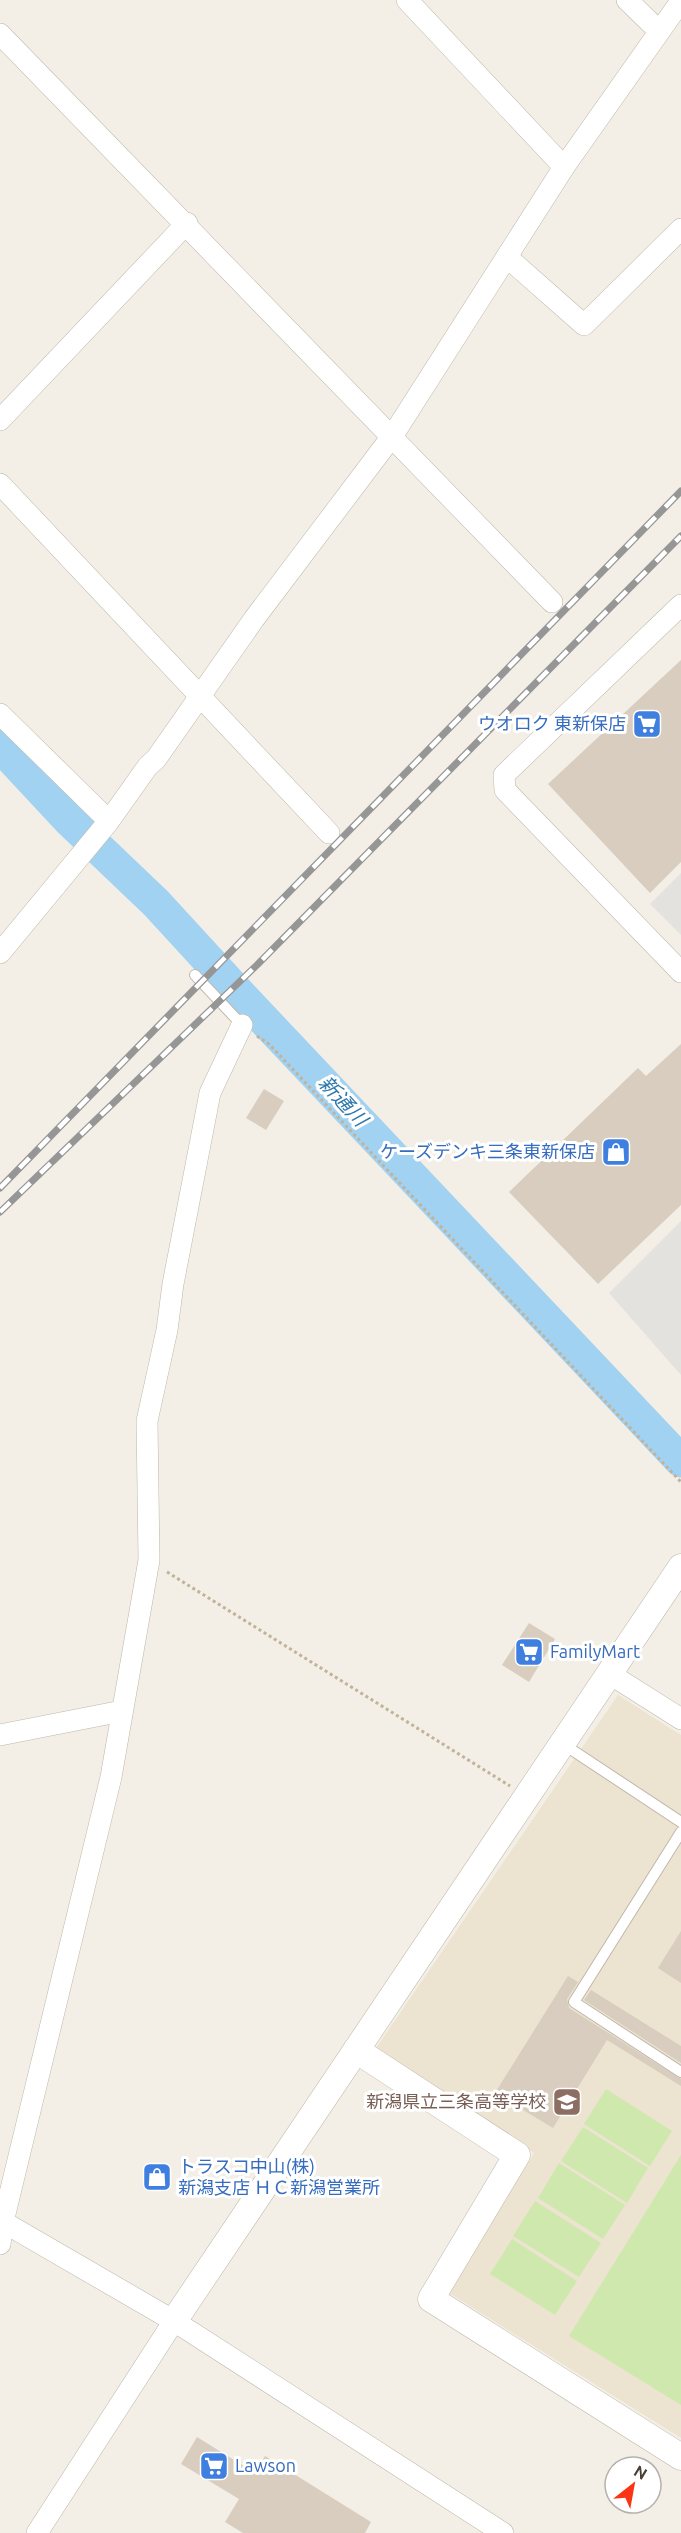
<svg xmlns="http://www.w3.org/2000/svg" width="681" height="2533" viewBox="0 0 681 2533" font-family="Ubuntu,'Noto Sans JP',sans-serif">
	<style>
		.education { fill: #ece4d0 }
		.green { fill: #cfe8ae }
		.parking { fill: #e4e2de }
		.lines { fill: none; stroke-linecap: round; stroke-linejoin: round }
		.river { stroke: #a2d2f1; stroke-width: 33 }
		.building { fill: #d8cdbe }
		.service-casing { stroke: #bfb7a9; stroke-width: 12 }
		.minor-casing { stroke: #bfb7a9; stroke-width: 22 }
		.tertiary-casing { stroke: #bfb7a9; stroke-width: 27 }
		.path { stroke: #c1b29a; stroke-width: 3; stroke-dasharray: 3 3; stroke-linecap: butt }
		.service { stroke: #fff; stroke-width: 10 }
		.minor { stroke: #fff; stroke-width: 21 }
		.tertiary { stroke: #fff; stroke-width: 26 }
		.rail-casing { stroke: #969696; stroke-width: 7 }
		.rail { stroke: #fff; stroke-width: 4.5; stroke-dasharray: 14; stroke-linecap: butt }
		.labels { text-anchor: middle; stroke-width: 6; stroke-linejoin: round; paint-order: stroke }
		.shop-label { font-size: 18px; fill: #366cbe; stroke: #fff; text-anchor: start }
		.education-label { font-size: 18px; fill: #785e54; stroke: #fff; text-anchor: end }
		.water-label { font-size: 20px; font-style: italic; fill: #2d78ab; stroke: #fff }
	</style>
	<rect width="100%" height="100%" fill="#f3efe6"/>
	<polygon class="education" points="618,1695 681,1735 681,2438 449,2293 534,2153 374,2051"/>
	<g class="green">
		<polygon points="606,2089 672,2131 650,2166 584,2124"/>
		<polygon points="583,2127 648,2168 627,2203 561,2161"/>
		<polygon points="681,2155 681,2405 569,2336"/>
		<polygon points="559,2163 625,2205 603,2239 538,2198"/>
		<polygon points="535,2201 601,2243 579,2277 513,2236"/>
		<polygon points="512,2239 577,2281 555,2315 490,2274"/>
	</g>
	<g class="parking">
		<polygon points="681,873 681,935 650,904"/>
		<polygon points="681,1221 681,1375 609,1293"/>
	</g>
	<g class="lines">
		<polyline class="river" points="0,746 69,820 156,903 247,1002 681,1461"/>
	</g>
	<g class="building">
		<polygon points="681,660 681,862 650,893 548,784"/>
		<polygon points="681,1044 681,1205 598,1284 509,1192 638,1068 646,1076"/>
		<polygon points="264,1089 284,1101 266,1130 246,1118"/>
		<polygon points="529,1623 555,1639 529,1682 502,1665"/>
		<polygon points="681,1931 681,1983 658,1968"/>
		<polygon points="568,1976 578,1982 567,1999 569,2008 681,2079 681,2086 607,2040 553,2128 495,2093"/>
		<polygon points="591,1990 681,2046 681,2063 584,2000"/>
		<polygon points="197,2437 255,2473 265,2456 371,2522 365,2533 243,2533 225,2522 239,2499 181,2464"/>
	</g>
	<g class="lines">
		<g class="service-casing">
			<g id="service">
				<polyline points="195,975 242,1025"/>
				<polyline points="563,1744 681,1822"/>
				<polyline points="681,1832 574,2002 681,2072"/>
			</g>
		</g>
		<g class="minor-casing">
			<g id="minor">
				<polyline points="407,0 564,167"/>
				<polyline points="627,0 659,31"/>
				<polyline points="0,34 552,602"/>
				<polyline points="507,257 584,325 681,229"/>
				<polyline points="0,420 187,223"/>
				<polyline points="0,484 329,833"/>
				<polyline points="681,605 504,775 505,790 681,972"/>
				<polyline points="0,714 109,821"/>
				<polyline points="0,953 109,821 148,766 156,759 254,619 393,435 564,167 681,1"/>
				<polyline points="610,1674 681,1719"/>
				<polyline points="0,1735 122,1711"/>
				<polyline points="0,2220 174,2321 503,2533"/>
				<polyline points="0,2244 3,2222 111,1777 149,1560 147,1421 167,1330 173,1284 210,1093 242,1025"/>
				<polyline points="37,2533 174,2321"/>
			</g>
		</g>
		<g class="tertiary-casing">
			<g id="tertiary">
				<polyline points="356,2050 517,2155 431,2299 681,2457"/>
				<polyline points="174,2321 681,1567"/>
			</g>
		</g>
		<g class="path">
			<polyline points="257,1036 269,1044 681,1482"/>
			<polyline points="167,1572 510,1786"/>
		</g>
		<use href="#service" class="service"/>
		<use href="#minor" class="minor"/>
		<use href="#tertiary" class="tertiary"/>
		<g class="rail-casing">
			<g id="rail">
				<polyline points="0,1188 681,491"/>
				<polyline points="0,1212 257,965 681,536"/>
			</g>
		</g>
		<use href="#rail" class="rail"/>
	</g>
	<defs>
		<g id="supermarket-square" transform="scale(1.5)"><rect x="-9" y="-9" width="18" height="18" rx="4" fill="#3f7fe0" stroke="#fff"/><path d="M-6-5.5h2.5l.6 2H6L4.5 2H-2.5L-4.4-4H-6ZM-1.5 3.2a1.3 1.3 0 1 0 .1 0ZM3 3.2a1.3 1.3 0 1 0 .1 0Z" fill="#fff"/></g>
		<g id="shop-square" transform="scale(1.5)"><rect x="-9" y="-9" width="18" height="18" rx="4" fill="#3f7fe0" stroke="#fff"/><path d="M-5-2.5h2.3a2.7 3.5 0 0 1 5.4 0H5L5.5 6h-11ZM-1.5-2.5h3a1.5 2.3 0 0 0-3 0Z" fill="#fff"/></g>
		<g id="school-square" transform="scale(1.5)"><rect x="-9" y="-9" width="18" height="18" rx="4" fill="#8d6e63" stroke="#fff"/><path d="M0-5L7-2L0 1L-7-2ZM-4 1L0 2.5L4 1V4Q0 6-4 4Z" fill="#fff"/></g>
	</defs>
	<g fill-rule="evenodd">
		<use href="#supermarket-square" x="647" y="724"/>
		<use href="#shop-square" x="616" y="1152"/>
		<use href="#supermarket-square" x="529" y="1652"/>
		<use href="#school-square" x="567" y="2102"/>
		<use href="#shop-square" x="157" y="2177"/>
		<use href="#supermarket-square" x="214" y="2466"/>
	</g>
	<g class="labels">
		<g class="shop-label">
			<text x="626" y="730" text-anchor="end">ウオロク 東新保店</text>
			<text x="595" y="1158" text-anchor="end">ケーズデンキ三条東新保店</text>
			<text x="550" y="1658">FamilyMart</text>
			<text x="178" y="2173">トラスコ中山(株)<tspan x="178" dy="21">新潟支店 ＨＣ新潟営業所</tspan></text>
			<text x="235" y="2472">Lawson</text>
		</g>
		<g class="education-label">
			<text x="546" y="2108">新潟県立三条高等学校</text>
		</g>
		<g class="water-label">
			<text transform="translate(343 1101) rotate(47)" y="7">新通川</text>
		</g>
	</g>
	<g transform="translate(633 2485) rotate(31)"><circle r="28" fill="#ffffff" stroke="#b5b2ae" stroke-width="1.5"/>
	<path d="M0-4.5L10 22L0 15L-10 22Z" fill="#fb3415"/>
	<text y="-9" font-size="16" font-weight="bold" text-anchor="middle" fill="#463f35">N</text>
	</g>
</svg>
